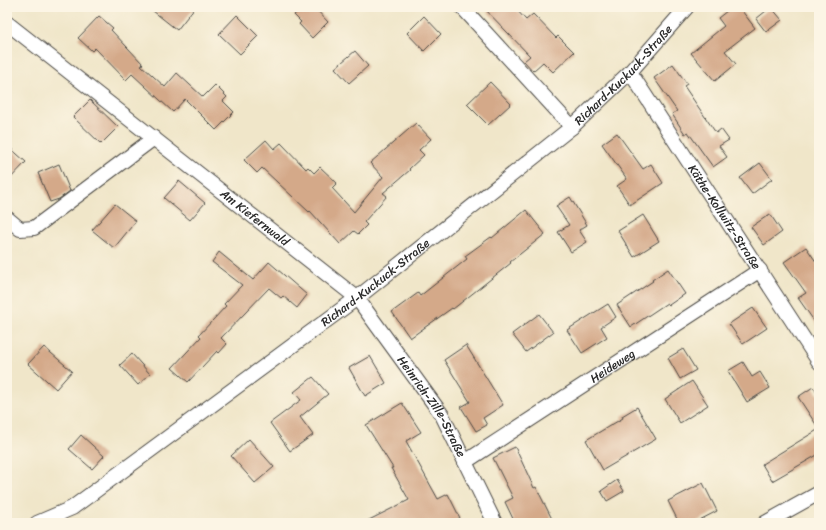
<svg xmlns="http://www.w3.org/2000/svg" width="826" height="530" viewBox="0 0 826 530" font-family="Sriracha,sans-serif">
	<style>
		.building { fill: #d4a989 }
		.lines { fill: none; stroke-linecap: round; stroke-linejoin: round }
		.minor-casing { stroke: #494743; stroke-width: 16 }
		.minor { stroke: #fff; stroke-width: 14 }
		.labels { text-anchor: middle; stroke-width: 3; stroke-linejoin: round; paint-order: stroke }
		.street-label { font-size: 12px; fill: #2b2b2b; stroke: #fcf5e5 }
	</style>
	<rect width="100%" height="100%" fill="#fcf5e5"/>
	<filter id="ink" filterUnits="userSpaceOnUse"><feTurbulence type="fractalNoise" baseFrequency=".025" numOctaves="2"/><feDisplacementMap in="SourceGraphic" scale="8" xChannelSelector="R" yChannelSelector="G"/><feConvolveMatrix kernelMatrix="1 2 1 2 8 2 1 2 1" color-interpolation-filters="sRGB"/></filter>
	<filter id="wash" filterUnits="userSpaceOnUse"><feTurbulence type="fractalNoise" baseFrequency=".012" numOctaves="4" result="noise"/><feDisplacementMap in="SourceGraphic" scale="16" xChannelSelector="R" yChannelSelector="G"/><feGaussianBlur stdDeviation="0.9" result="paint"/><feColorMatrix in="noise" values="0 0 0 0 0 0 0 0 0 0 0 0 0 0 0 0 0 1.4 0 .05"/><feComposite in="paint" operator="in"/></filter>
	<g filter="url(#wash)">
		<rect width="100%" height="100%" fill="#f0e6c9"/>
		<g id="blocks">
			<g class="building">
				<polygon points="148,7 195,7 177,30"/>
				<polygon points="303,7 314,7 328,22 312,38 299,24 301,22 294,15"/>
				<polygon points="483,7 514,7 526,20 533,14 556,38 558,36 574,52 553,72 543,62 533,71 524,61 530,56"/>
				<polygon points="732,7 739,7 755,28 725,51 736,64 715,81 691,53 724,26 718,18"/>
				<polygon points="771,7 782,20 766,32 756,19"/>
				<polygon points="237,15 258,36 240,54 219,34"/>
				<polygon points="99,16 113,28 111,30 143,64 141,65 165,87 177,73 203,97 215,85 227,97 223,101 234,112 216,130 185,99 173,112 132,74 126,80 95,48 92,51 78,38"/>
				<polygon points="424,16 441,34 424,51 407,33"/>
				<polygon points="355,51 368,66 349,83 335,68"/>
				<polygon points="673,64 687,84 684,86 716,133 721,129 729,140 719,146 727,157 713,167 688,132 685,134 672,114 677,111 654,78"/>
				<polygon points="490,82 511,104 488,125 467,104"/>
				<polygon points="90,100 118,127 101,144 73,117"/>
				<polygon points="416,123 431,139 419,150 424,155 409,169 410,170 383,193 387,196 364,222 367,225 358,234 354,231 340,244 310,211 309,212 262,168 257,173 244,160 266,140 274,149 281,143 306,169 308,167 314,173 320,167 337,183 332,188 354,212 383,177 370,163"/>
				<polygon points="617,133 643,169 651,164 663,183 630,205 617,186 627,179 602,144"/>
				<polygon points="7,145 26,162 7,182"/>
				<polygon points="760,163 772,179 752,194 740,178"/>
				<polygon points="59,164 70,191 59,199 50,202 38,173"/>
				<polygon points="179,181 205,203 190,220 164,198"/>
				<polygon points="570,197 587,225 579,230 587,242 571,252 558,232 569,225 556,206"/>
				<polygon points="115,204 136,221 114,248 92,230"/>
				<polygon points="526,210 545,234 510,262 511,263 453,309 452,308 410,338 392,312 418,293 420,296 467,259 465,256 491,237 492,238"/>
				<polygon points="770,214 782,232 764,245 751,227"/>
				<polygon points="643,215 659,241 634,257 618,231"/>
				<polygon points="806,247 819,266 819,328 798,298 806,293 784,262"/>
				<polygon points="219,252 253,280 269,262 307,295 297,308 283,296 281,298 269,288 221,338 227,344 219,353 217,351 188,382 172,368 201,337 199,335 226,306 224,304 242,285 212,262"/>
				<polygon points="668,269 685,294 669,305 667,303 631,327 617,305 653,281 652,280"/>
				<polygon points="608,304 616,317 601,327 607,337 582,353 567,330"/>
				<polygon points="753,308 767,328 743,344 729,324"/>
				<polygon points="539,314 553,332 526,352 512,334"/>
				<polygon points="466,345 503,405 483,418 487,425 476,431 461,407 470,402 444,360"/>
				<polygon points="44,347 72,371 56,389 28,364"/>
				<polygon points="683,349 696,370 680,379 668,358"/>
				<polygon points="132,354 150,374 138,385 120,365"/>
				<polygon points="370,356 386,383 365,396 349,368"/>
				<polygon points="743,362 752,377 760,372 770,388 747,402 728,371"/>
				<polygon points="313,377 328,394 300,417 313,435 290,451 270,423 301,400 294,392"/>
				<polygon points="692,381 708,405 680,423 665,399"/>
				<polygon points="813,387 819,396 819,454 772,481 762,464 819,429 798,397"/>
				<polygon points="402,403 421,432 406,441 438,499 448,494 460,518 450,523 363,523 409,500 391,468 393,468 366,425"/>
				<polygon points="637,407 656,439 603,470 586,440 623,418 622,416"/>
				<polygon points="81,435 104,456 92,469 69,449"/>
				<polygon points="249,439 274,467 255,483 231,456"/>
				<polygon points="515,447 534,488 536,487 554,523 515,523 505,502 513,498 493,458"/>
				<polygon points="617,480 624,491 607,501 601,491"/>
				<polygon points="703,483 717,511 694,523 679,523 668,501"/>
			</g>
		</g>
	</g>
	<g filter="url(#ink)">
		<use href="#blocks" fill-opacity="0" stroke="#494743" stroke-width="1"/>
		<g class="lines">
			<g class="minor-casing">
				<g id="minor">
					<polyline points="462,7 572,127"/>
					<path id="s1" d="M7,23L357,298L442,415L495,523"/>
					<path id="s2" d="M630,72L819,362"/>
					<polyline points="7,218 20,229 34,228 154,138"/>
					<path id="s3" d="M465,462L760,270"/>
					<path id="s4" d="M37,523L72,508L357,298L572,127L630,72L687,7"/>
					<polyline points="765,523 819,493"/>
				</g>
			</g>
			<use href="#minor" class="minor"/>
		</g>
	</g>
	<g class="labels">
		<g class="street-label">
			<text dy="4" stroke="none"><textPath href="#s4" startOffset="740">Richard-Kuckuck-Straße</textPath></text>
			<text dy="4" stroke="none"><textPath href="#s2" startOffset="173">Käthe-Kollwitz-Straße</textPath></text>
			<text dy="4" stroke="none"><textPath href="#s1" startOffset="315">Am Kiefernwald</textPath></text>
			<text dy="4" stroke="none"><textPath href="#s4" startOffset="416">Richard-Kuckuck-Straße</textPath></text>
			<text dy="4" stroke="none"><textPath href="#s3" startOffset="176">Heideweg</textPath></text>
			<text dy="4" stroke="none"><textPath href="#s1" startOffset="577">Heinrich-Zille-Straße</textPath></text>
		</g>
	</g>
	<rect width="826" height="530" fill="none" stroke="#fcf5e5" stroke-width="24"/>
</svg>
